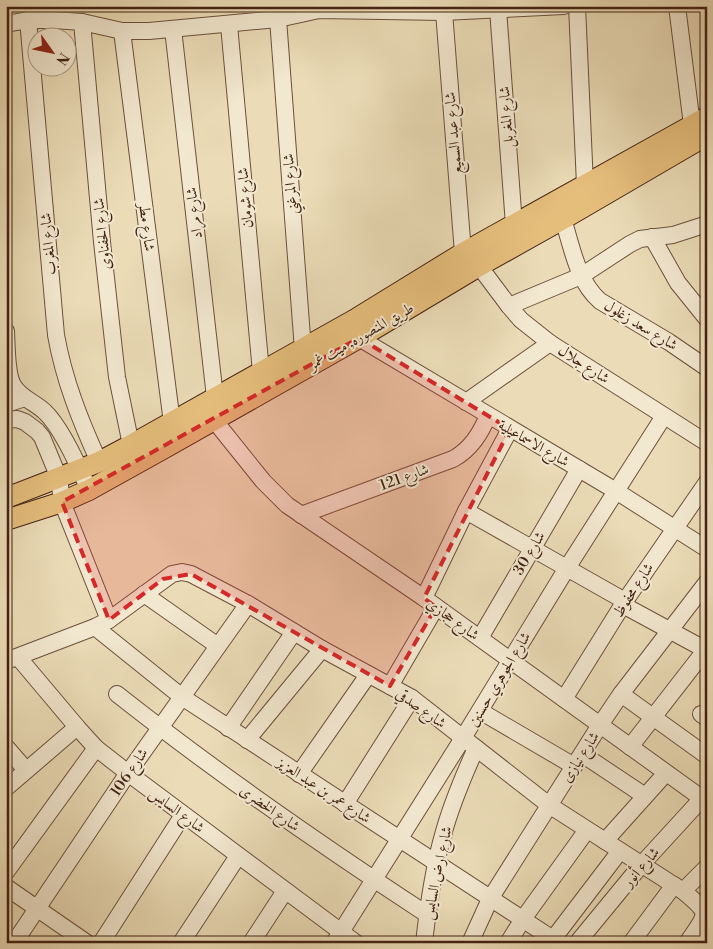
<svg xmlns="http://www.w3.org/2000/svg" width="713" height="949" viewBox="0 0 713 949" font-family="'Libre Bodoni',Amiri,serif">
	<style>
		.lines { fill: none; stroke-linecap: round; stroke-linejoin: round }
		.minor-casing { stroke: #6d503c; stroke-width: 18 }
		.major-casing { stroke: #432213; stroke-width: 22 }
		.minor { stroke: #f2e8d0; stroke-width: 16 }
		.major { stroke: #e6be7c; stroke-width: 20 }
		.marked { fill: #d62828; fill-opacity: 0.2; stroke: #d62828; stroke-width: 4; stroke-dasharray: 10 6; stroke-linejoin: round }
		.labels { text-anchor: middle; stroke-width: 4; stroke-linejoin: round; paint-order: stroke }
		.street-label { font-size: 15px; fill: #432213; stroke: #f2e8d0 }
	</style>
	<rect width="100%" height="100%" fill="#ebdcb7"/>
	<filter id="stains"><feTurbulence type="fractalNoise" baseFrequency=".004" numOctaves="4"/><feColorMatrix values="0 0 0 0 .2 0 0 0 0 .09 0 0 0 0 .02 0 0 0 .5 -.17"/></filter>
	<radialGradient id="worn" r=".72"><stop offset=".6" stop-color="#630" stop-opacity="0"/><stop offset="1" stop-color="#630" stop-opacity=".3"/></radialGradient>
	<g class="lines">
		<g class="minor-casing">
			<g id="minor">
				<polyline points="577,6 585,185"/>
				<polyline points="677,6 692,125"/>
				<polyline points="498,9 514,225"/>
				<polyline points="444,12 463,253"/>
				<polyline points="278,19 303,350"/>
				<path d="M28,20L56,335C64,380 80,420 99,462"/>
				<polyline points="82,22 102,242 117,377 131,445"/>
				<polyline points="6,24 28,20 54,20 82,22 122,31 149,31 278,19 319,10 444,12 564,6"/>
				<polyline points="229,25 261,372"/>
				<polyline points="173,29 215,397"/>
				<polyline points="122,31 172,423"/>
				<path d="M563,219C572,247 577,281 600,301L669,342L707,368"/>
				<polyline points="652,237 678,283 707,319"/>
				<polyline points="479,266 509,306 521,320 550,343 707,443"/>
				<polyline points="509,306 581,276 630,244 640,239 673,235 707,224"/>
				<path d="M6,331C7,345 6,373 13,385C20,398 35,402 45,412C61,427 80,469 89,490"/>
				<polyline points="359,338 616,491 707,549"/>
				<polyline points="466,402 550,343"/>
				<polyline points="6,404 25,398"/>
				<polyline points="6,420 17,419 25,422 37,431 42,437 59,478 62,502 109,620"/>
				<polyline points="214,420 263,481 287,505 424,598 707,802"/>
				<polyline points="466,511 625,601"/>
				<path d="M301,515L453,459C471,449 480,434 488,416"/>
				<polyline points="144,594 218,646"/>
				<polyline points="424,598 466,511 510,429"/>
				<polyline points="623,605 706,650"/>
				<polyline points="95,627 182,697 559,943"/>
				<polyline points="480,638 579,469"/>
				<polyline points="18,657 77,727 96,748 128,773 356,943"/>
				<polyline points="6,661 95,627 109,620 172,574 182,572 191,574 248,604 322,649 412,698 549,805 683,891"/>
				<polyline points="390,686 436,607"/>
				<path d="M117,694C217,773 321,845 428,915"/>
				<polyline points="621,694 707,756"/>
				<polyline points="564,699 625,601 707,482"/>
				<polyline points="480,711 574,766"/>
				<polyline points="701,714 707,718"/>
				<polyline points="228,728 294,632"/>
				<polyline points="247,740 322,649"/>
				<polyline points="6,747 26,770"/>
				<polyline points="630,747 707,648"/>
				<polyline points="582,754 645,796"/>
				<polyline points="299,774 368,675"/>
				<polyline points="6,788 77,727"/>
				<polyline points="345,804 412,698"/>
				<polyline points="605,841 666,773"/>
				<polyline points="6,872 96,748"/>
				<polyline points="6,887 87,943"/>
				<polyline points="553,939 620,851"/>
				<polyline points="14,943 128,773 248,604"/>
				<polyline points="101,943 183,815"/>
				<polyline points="181,943 238,856"/>
				<polyline points="251,943 285,891"/>
				<polyline points="334,943 463,738 567,568 664,416"/>
				<path d="M424,943C428,907 433,870 443,835C451,805 463,777 476,748"/>
				<polyline points="470,943 490,899 600,725 621,694 707,582"/>
				<polyline points="508,943 523,919 587,830"/>
				<polyline points="577,943 642,864 707,793"/>
				<polyline points="631,943 674,885"/>
				<path d="M687,943C707,913 712,915 683,891L707,867"/>
			</g>
		</g>
		<g class="major-casing">
			<g id="major">
				<polyline points="6,498 99,462 131,445 354,320 463,253 707,117"/>
				<polyline points="6,520 62,502 89,490 161,450 359,338 479,266 563,219 707,135"/>
			</g>
		</g>
		<use href="#minor" class="minor"/>
		<use href="#major" class="major"/>
	</g>
	<path class="marked" d="M359,338L510,429L424,598L436,607L390,686L191,574L163,579L109,620L62,502Z"/>
	<g class="labels">
		<g class="street-label">
			<text transform="translate(506 117) rotate(-94)" y="5">شارع المغربل</text>
			<text transform="translate(453 133) rotate(-95)" y="5">شارع عبد السميع</text>
			<text transform="translate(290 184) rotate(-94)" y="5">شارع المرغني</text>
			<text transform="translate(245 198) rotate(-95)" y="5">شارع شومان</text>
			<text transform="translate(194 213) rotate(-97)" y="5">شارع مراد</text>
			<text transform="translate(147 227) rotate(83)" y="5">شارع مطر</text>
			<text transform="translate(102 234) rotate(-96)" y="5">شارع الحفناوى</text>
			<text transform="translate(48 244) rotate(-95)" y="5">شارع المغرب</text>
			<text transform="translate(641 325) rotate(31)" y="5">شارع سعد زغلول</text>
			<text transform="translate(361 336) rotate(-30)" y="5">طريق المنصوره, ميت غمر</text>
			<text transform="translate(584 364) rotate(33)" y="5">شارع جلال</text>
			<text transform="translate(534 443) rotate(30)" y="5">شارع الاسماعيلية</text>
			<text transform="translate(404 477) rotate(-20)" y="5">شارع 121</text>
			<text transform="translate(529 553) rotate(-59)" y="5">شارع 30</text>
			<text transform="translate(633 590) rotate(-57)" y="5">شارع محفوظ</text>
			<text transform="translate(453 619) rotate(36)" y="5">شارع حجازي</text>
			<text transform="translate(499 679) rotate(-59)" y="5">شارع الجوهري حسنين</text>
			<text transform="translate(421 708) rotate(35)" y="5">شارع صدقي</text>
			<text transform="translate(580 757) rotate(-57)" y="5">شارع نيازى</text>
			<text transform="translate(129 772) rotate(-56)" y="5">شارع 106</text>
			<text transform="translate(324 790) rotate(33)" y="5">شارع عمر بن عبد العزيز</text>
			<text transform="translate(270 808) rotate(35)" y="5">شارع الخضرى</text>
			<text transform="translate(177 810) rotate(37)" y="5">شارع السايس</text>
			<text transform="translate(641 867) rotate(-49)" y="5">شارع أنور</text>
			<text transform="translate(437 873) rotate(-78)" y="5">شارع ارض السايس</text>
		</g>
	</g>
	<rect width="713" height="949" fill="none" stroke="#ebdcb7" stroke-width="25"/>
	<rect x="8" y="8" width="698" height="934" fill="none" stroke="#432213" stroke-width="2.5"/>
	<rect x="12" y="12" width="688" height="924" fill="none" stroke="#432213"/>
	<g transform="translate(52 52) rotate(123)"><circle r="24" fill="#f2e8d0" stroke="#ac9984"/>
	<path d="M0-4L9 19L0 12L-9 19Z" fill="#8f2418"/>
	<text y="-8" font-size="14" font-weight="bold" text-anchor="middle" fill="#432213">N</text>
	</g>
	<rect width="100%" height="100%" filter="url(#stains)"/>
	<rect width="100%" height="100%" fill="url(#worn)"/>
</svg>
